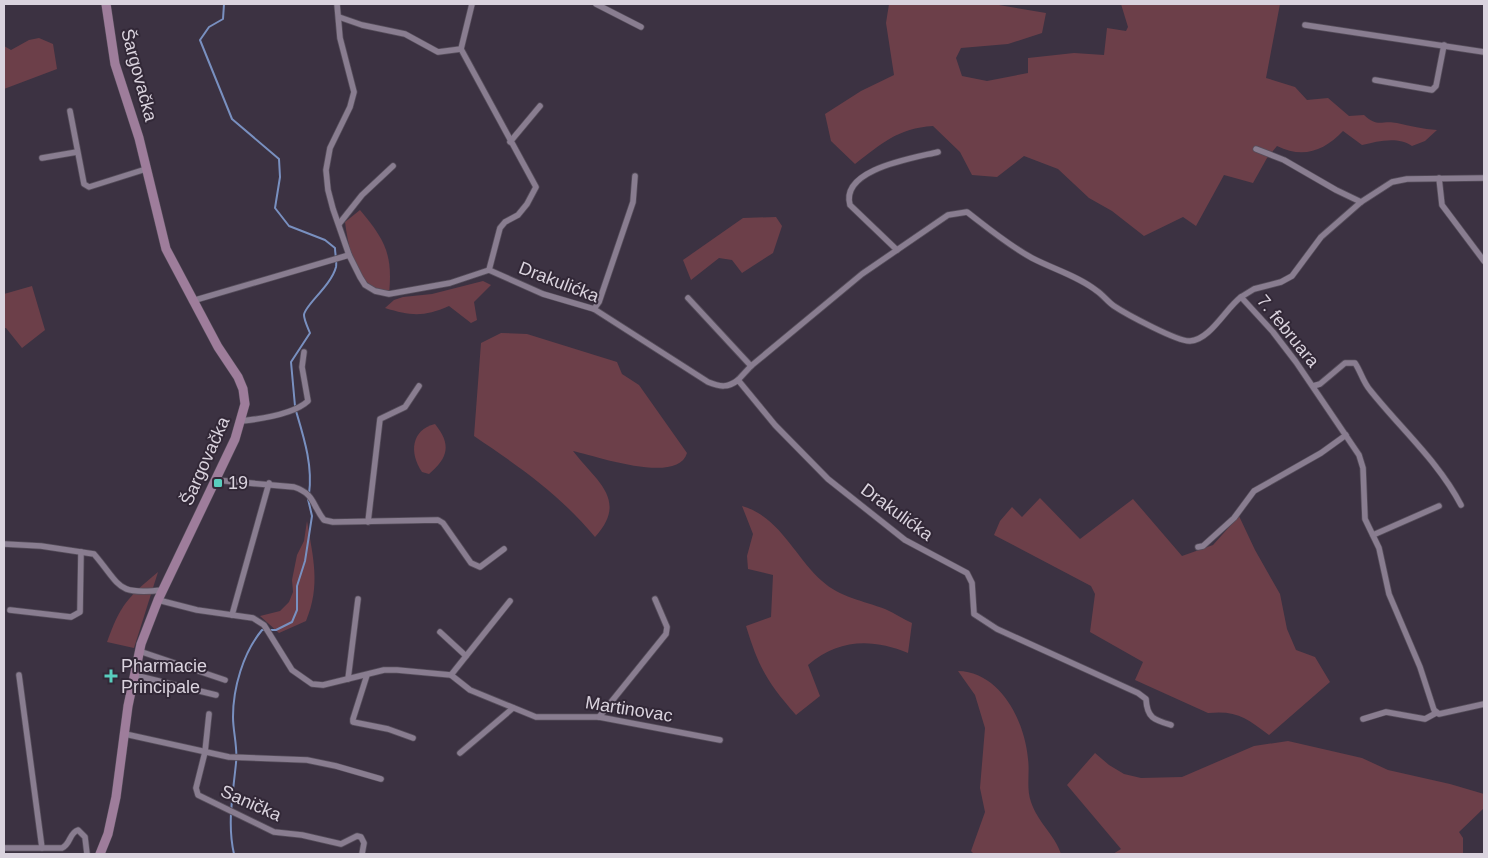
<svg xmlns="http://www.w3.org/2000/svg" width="1488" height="858" viewBox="0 0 1488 858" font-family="Helvetica,sans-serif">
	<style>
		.green { fill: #6c3f49 }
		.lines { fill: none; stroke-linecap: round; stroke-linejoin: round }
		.stream { stroke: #7990c0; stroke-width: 2 }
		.street-casing { stroke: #564e5b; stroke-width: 7 }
		.secondary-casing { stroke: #564e5b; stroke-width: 10 }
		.street { stroke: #897d90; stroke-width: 5.5 }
		.secondary { stroke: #9e7d9b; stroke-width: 9 }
		.poi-dot { fill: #59cebe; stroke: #322837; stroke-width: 2 }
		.labels { text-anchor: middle; stroke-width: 4; stroke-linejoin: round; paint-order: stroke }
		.street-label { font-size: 18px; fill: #dad3de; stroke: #322837 }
		.poi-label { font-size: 18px; fill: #dad3de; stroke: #322837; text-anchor: start }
	</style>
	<rect width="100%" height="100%" fill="#3c3242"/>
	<g class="green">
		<path d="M889,4H993L1046,13L1042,33L1008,44L961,48L956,58L962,76L987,81L1028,73V58L1074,53L1104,55L1107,28L1126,31L1128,27L1121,4H1280L1266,78L1295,87L1307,100L1328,98L1349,116L1364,115C1378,128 1381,120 1397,123C1410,126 1423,129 1437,130L1425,141L1412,146C1398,136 1378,141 1362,145L1343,131C1324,151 1303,159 1277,146L1267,158L1253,183L1224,175L1196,226L1183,217L1144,236L1112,211L1089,198L1058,169L1024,156L997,177L972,175L960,152L933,126C898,128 881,144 855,164L831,141L825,114L861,91L894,75L886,23Z"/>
		<polygon points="39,38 53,44 57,69 4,89 4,46 11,50 29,40"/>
		<path d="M360,210C385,240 393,254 389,294C356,287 349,252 345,222Z"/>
		<polygon points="776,217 782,226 773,253 742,273 732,260 719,258 691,280 683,260 743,218"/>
		<path d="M483,281L491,285L474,302L477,320L471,323L449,306C424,317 411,316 385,308L394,300L403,297L432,294Z"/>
		<polygon points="32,286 45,330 22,348 6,328 4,328 4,294"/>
		<path d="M501,333L527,334L617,362L622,374L639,385L687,453C678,485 596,456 573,451C596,481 629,500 595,537C558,493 521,468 474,436L481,343Z"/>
		<path d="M435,424C451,444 449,457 429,474L422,472C409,453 411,430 435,424Z"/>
		<path d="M1040,498L1080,539L1133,499L1182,556L1213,545L1239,516L1255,550L1280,594L1287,629L1296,650L1315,657L1330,682L1269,735C1247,718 1236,710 1208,713L1135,680L1143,662L1090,632L1095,594L1091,586L994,535L1000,521L1012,507L1022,517Z"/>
		<path d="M742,506C780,517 794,556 822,581C839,597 864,601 885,609C894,613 903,619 912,623L908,653C872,638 838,639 808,665L820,696L796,715C767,682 759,668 746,626L771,617L773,575L748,569L747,556L753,534Z"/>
		<path d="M307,521C313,558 321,585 306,621L279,633L260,616L280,611L289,602L293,592L292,580L297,555L304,541Z"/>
		<path d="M158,572L134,648L107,642C120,605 128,597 158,572Z"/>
		<path d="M958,671C1001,672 1025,722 1028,759C1030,774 1026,787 1031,802C1038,823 1055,835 1061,854H974L971,851L985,812L980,788L985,728L975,695Z"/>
		<polygon points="1288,741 1362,758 1388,770 1450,784 1484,794 1484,808 1459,832 1463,838 1463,854 1113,854 1121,849 1067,785 1095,753 1109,765 1124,774 1141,778 1182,777 1254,746"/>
	</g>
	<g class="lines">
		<g class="stream">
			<path d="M224,4L223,19L209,27L200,40L232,119L279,159L280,177L275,208L289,226L325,240L335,248C335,254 337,261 336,267C331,286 304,306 304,315C304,320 308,328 310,333L291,362L295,406"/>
			<path d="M296,411C304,438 313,466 309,494"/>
			<polyline points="270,630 276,630 292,622 297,610 297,586 305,561 312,516 308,499"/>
			<path d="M234,854C227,824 233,794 236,763C238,748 233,732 233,717C233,688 243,653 262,630H265"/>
		</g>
		<g class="street-casing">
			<g id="street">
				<path d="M337,4L340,38L354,92L350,107L330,148L326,170L328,190L333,209L349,255L360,277L365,285L375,291L389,294L450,283L489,270L543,294L594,309L708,382C720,387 728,388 738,380L775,425L828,479L905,540L967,573L972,583L974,614L997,629L1138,693L1146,699C1147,718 1154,720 1171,725"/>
				<polyline points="472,4 461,49 536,187 527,204 518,215 505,222 500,228 489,270"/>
				<polyline points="596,4 641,27"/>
				<polyline points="339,17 362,25 405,34 438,52 461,49"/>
				<polyline points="1305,25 1484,52"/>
				<polyline points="1375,80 1432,90 1436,86 1444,45"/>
				<polyline points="70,111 84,184 89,187 146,169"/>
				<polyline points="510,142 540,106"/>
				<polyline points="1256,149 1284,160 1336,190 1361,202"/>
				<polyline points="42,158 77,152"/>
				<polyline points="1439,178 1442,205 1484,261"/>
				<polyline points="1484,178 1407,179 1392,182 1361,202 1321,237 1292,276 1281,282 1254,289 1241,297 1273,332 1296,362 1359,455 1363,468 1365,519 1379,548 1389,594 1420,667 1434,710 1439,714 1484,704"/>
				<polyline points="339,224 362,195 393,166"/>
				<path d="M897,250L850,205C840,169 914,158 938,152"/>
				<polyline points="688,298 751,366"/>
				<polyline points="192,301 349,255"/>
				<polyline points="594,309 599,302 633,202 635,176"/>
				<path d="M738,380L751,366L862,274L948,215L967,212C988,228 1008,245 1032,258C1053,269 1078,276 1097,291C1103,295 1108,302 1114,306C1126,314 1178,342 1190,341C1210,340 1226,308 1241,297"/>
				<path d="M1313,386L1320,384L1345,363H1355C1361,372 1363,382 1370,390C1401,429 1438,461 1461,505"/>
				<path d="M241,421C260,419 294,414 308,401L302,367L304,352"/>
				<path d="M215,480L294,487C315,494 312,505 324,520L333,522L438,520L443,523L471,563L480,567L504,549"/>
				<polyline points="368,522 380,419 405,407 419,386"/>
				<polyline points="1373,535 1439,506"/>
				<path d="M4,544L41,546L94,554C122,587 116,595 163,590"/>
				<polyline points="1198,547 1203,546 1234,518 1254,491 1321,453 1346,435"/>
				<polyline points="158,600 197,610 253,618 264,625 292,670 312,684 323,685 384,670 397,670 451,675 470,690 536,717 599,717 720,740"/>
				<polyline points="10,610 71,617 80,612 81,552"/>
				<polyline points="232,615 269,483"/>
				<polyline points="440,632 466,656"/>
				<polyline points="139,651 225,680"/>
				<polyline points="19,675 42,848"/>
				<polyline points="134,675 216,695"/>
				<polyline points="367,675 353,719 353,722 388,729 413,738"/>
				<polyline points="451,675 510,601"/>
				<polyline points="348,679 358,599"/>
				<polyline points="209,714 205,752 196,788 198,795 274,832 302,835 341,844 357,836 361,837 364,843 362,854"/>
				<polyline points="599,717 666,634 667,627 655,599"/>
				<polyline points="1363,719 1386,712 1425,719 1436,713"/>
				<polyline points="125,734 229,757 307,760 336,766 381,779"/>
				<polyline points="460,753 513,708"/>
				<path d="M4,848H62C71,844 69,833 78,830L85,837L87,854"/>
			</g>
		</g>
		<g class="secondary-casing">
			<polyline id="secondary" points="100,854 108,834 116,797 128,706 141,644 158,600 235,439 245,404 243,389 238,377 218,347 166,249 139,138 115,64 106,4"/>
		</g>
		<use href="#street" class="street"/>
		<use href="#secondary" class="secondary"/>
	</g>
	<g class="poi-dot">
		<rect x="213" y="478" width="10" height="10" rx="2.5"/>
		<path d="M108.5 668.5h5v5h5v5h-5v5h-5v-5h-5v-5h5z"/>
	</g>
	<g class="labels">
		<g class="street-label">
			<text transform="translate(139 75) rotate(75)" y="6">Šargovačka</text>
			<text transform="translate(559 282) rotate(21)" y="6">Drakulićka</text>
			<text transform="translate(1288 331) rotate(51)" y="6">7. februara</text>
			<text transform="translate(205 461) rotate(-66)" y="6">Šargovačka</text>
			<text transform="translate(897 512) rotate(36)" y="6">Drakulićka</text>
			<text transform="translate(629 709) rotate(9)" y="6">Martinovac</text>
			<text transform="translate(251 803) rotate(24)" y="6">Sanička</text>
		</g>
		<g class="poi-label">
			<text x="228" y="489">19</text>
			<text x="121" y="672">Pharmacie<tspan x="121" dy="21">Principale</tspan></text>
		</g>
	</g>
	<rect width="1488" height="858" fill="none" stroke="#dad3de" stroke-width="10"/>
</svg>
